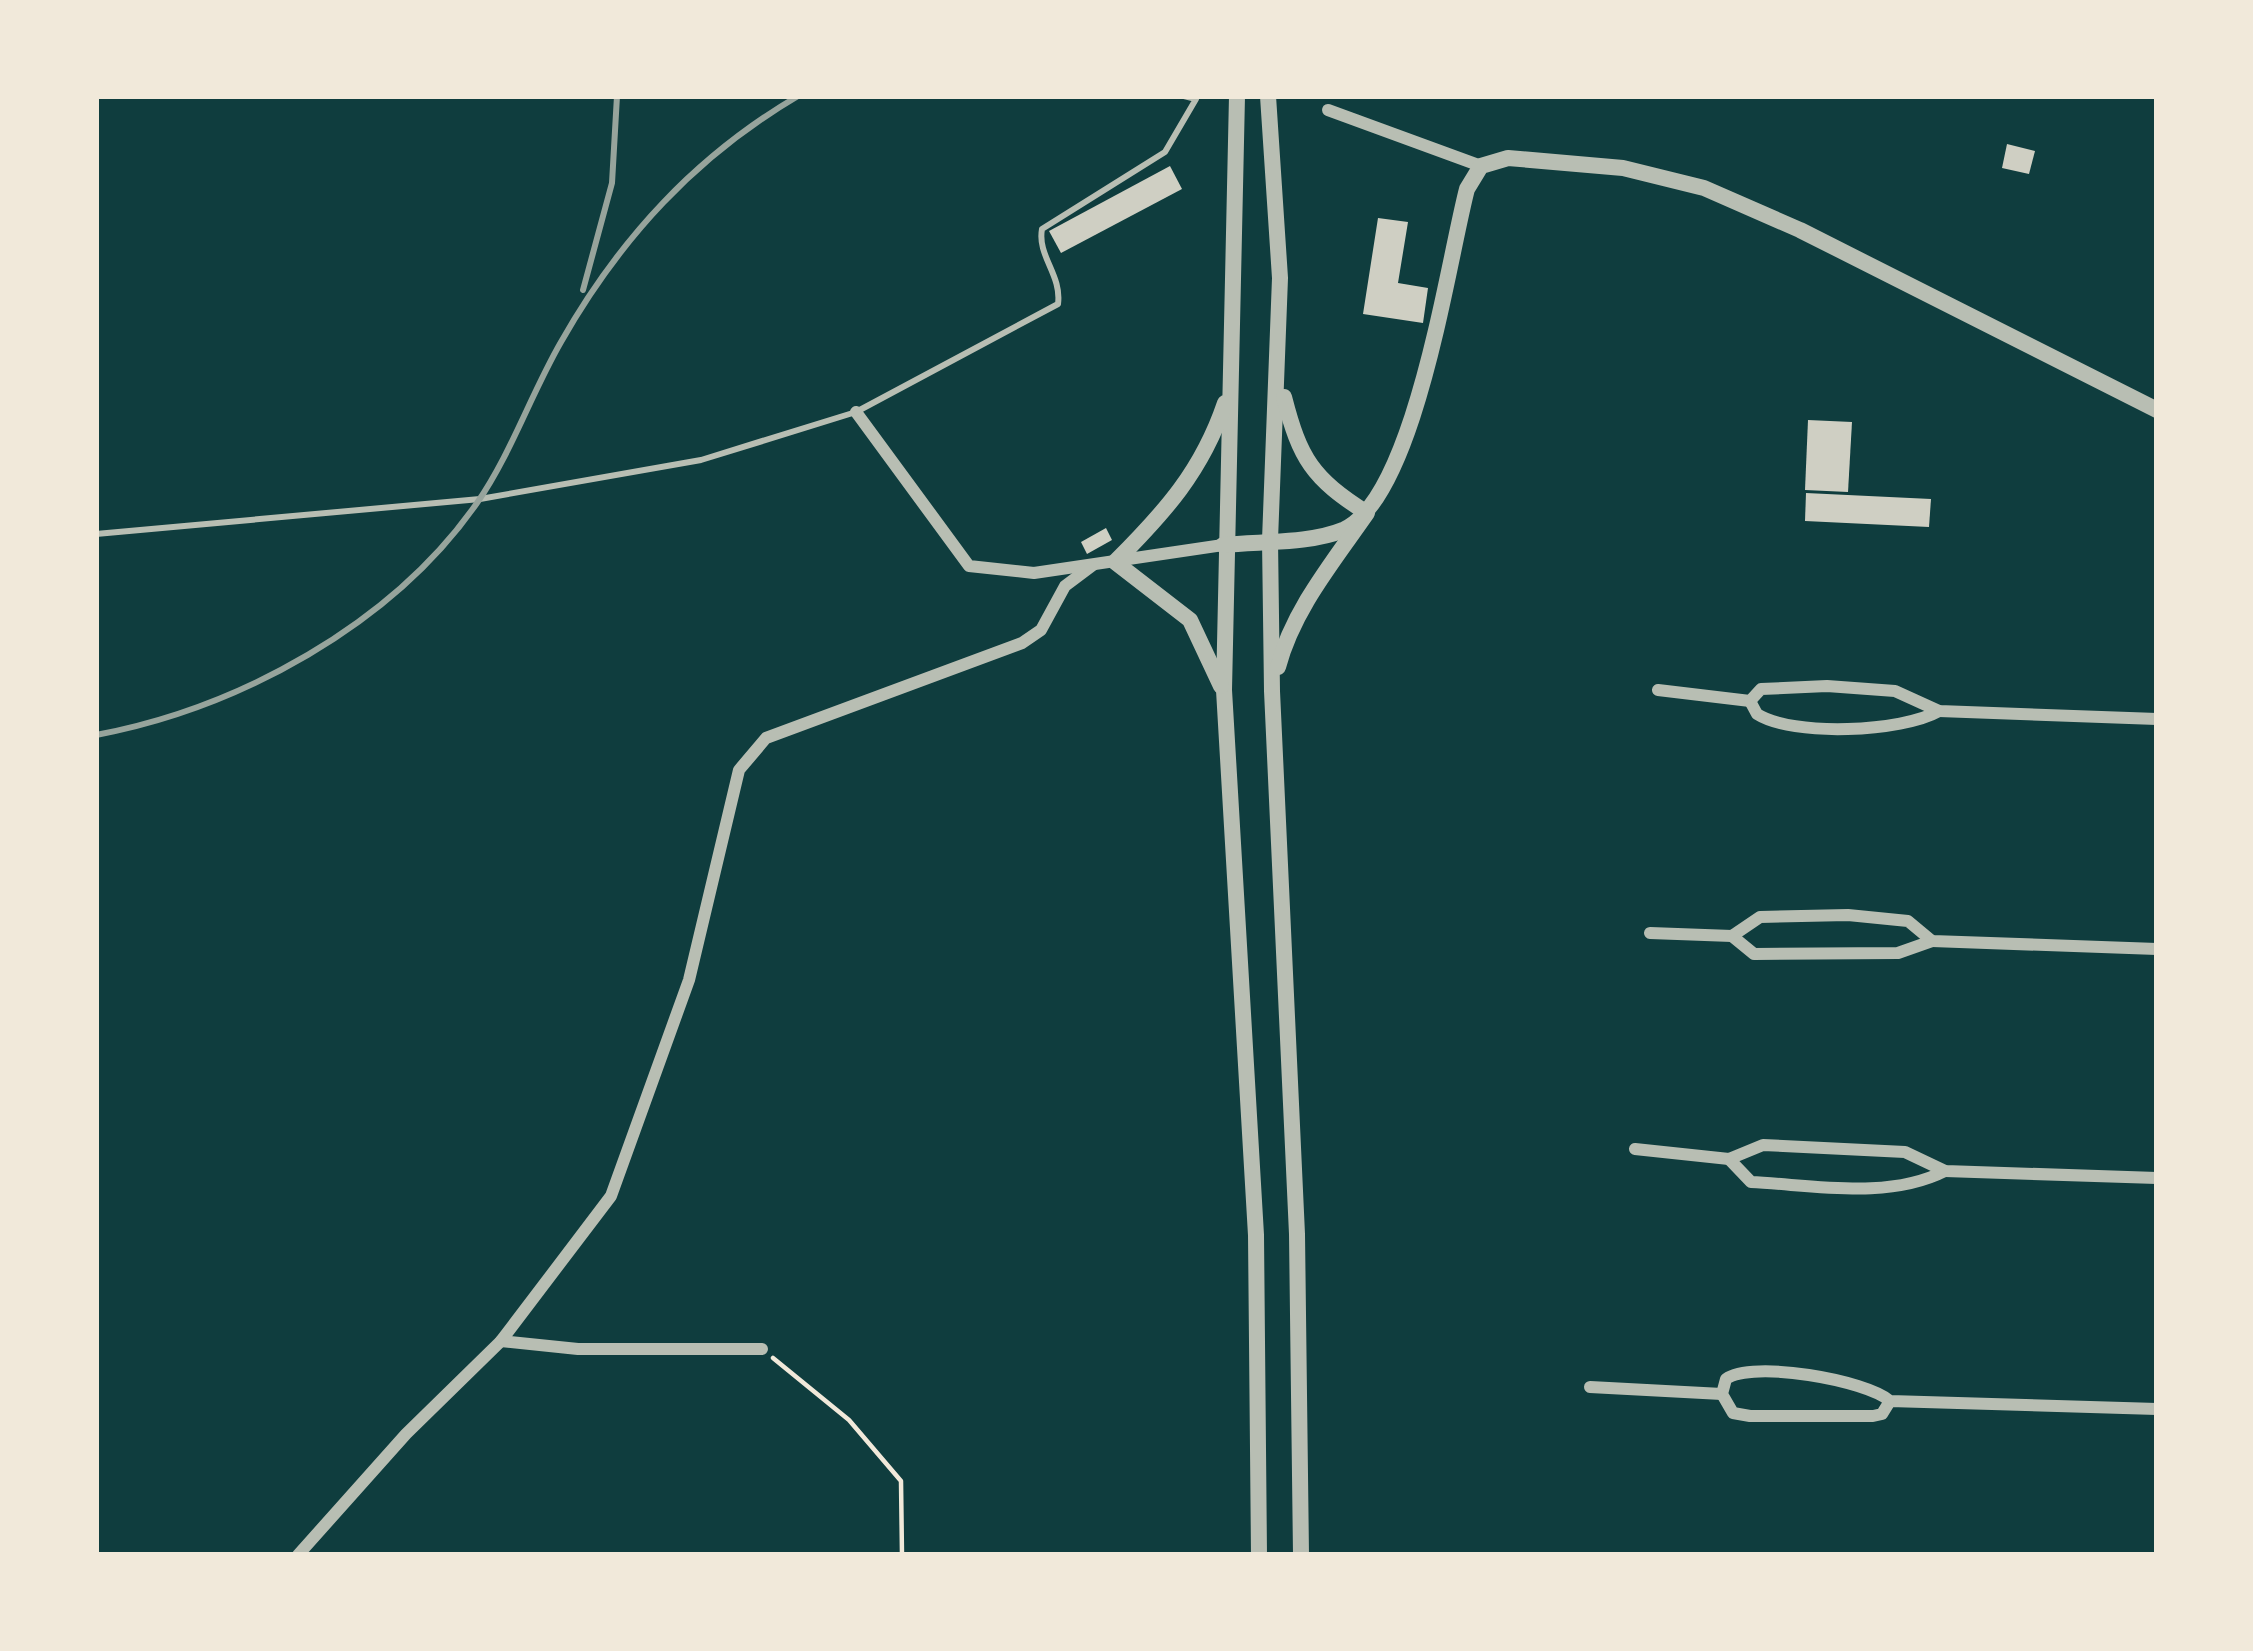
<svg xmlns="http://www.w3.org/2000/svg" width="2253" height="1651" viewBox="0 0 2253 1651" font-family="Bitter,serif">
	<style>
		.building { fill: #cfcfc3 }
		.lines { fill: none; stroke-linecap: round; stroke-linejoin: round }
		.path { stroke: #f1e9da; stroke-width: 4.5 }
		.service { stroke: #b8beb3; stroke-width: 6 }
		.minor { stroke: #b8beb3; stroke-width: 12 }
		.tertiary { stroke: #b8beb3; stroke-width: 16 }
		.rail { stroke: #97a49c; stroke-width: 6 }
	</style>
	<rect width="100%" height="100%" fill="#0f3d3e"/>
	<g class="building">
		<polygon points="2007,144 2035,151 2029,174 2002,168"/>
		<polygon points="1170,166 1182,189 1061,253 1049,231"/>
		<polygon points="1378,218 1408,222 1398,283 1428,288 1423,323 1363,314"/>
		<polygon points="1808,420 1852,422 1848,492 1805,490"/>
		<polygon points="1806,493 1931,499 1929,527 1805,521"/>
		<polygon points="1106,528 1112,540 1087,554 1081,542"/>
	</g>
	<g class="lines">
		<polyline class="path" points="773,1358 849,1420 901,1481 902,1555"/>
		<path class="service" d="M96,534L480,499L701,460L856,412L1058,304C1062,275 1037,256 1042,229L1165,152L1196,99L1184,96"/>
		<g class="minor">
			<polyline points="1328,110 1481,166"/>
			<polyline points="856,412 969,566 1034,573 1223,545"/>
			<polyline points="1658,690 1750,701 1761,689 1827,686 1895,691 1939,711 2157,719"/>
			<path d="M1750,701L1757,714C1793,737 1902,732 1939,711"/>
			<polyline points="1650,933 1732,936 1760,917 1848,915 1908,921 1932,941 2157,949"/>
			<polyline points="1732,936 1754,954 1898,953 1932,941"/>
			<polyline points="1635,1149 1729,1159 1763,1145 1905,1152 1945,1171 2157,1178"/>
			<path d="M1729,1159L1751,1182C1814,1185 1888,1200 1945,1171"/>
			<polyline points="501,1341 578,1349 762,1349"/>
			<polyline points="1590,1387 1722,1394"/>
			<path d="M1890,1401L1882,1414L1873,1416H1750L1733,1413L1722,1394L1726,1379C1752,1360 1866,1380 1890,1401L2157,1409"/>
			<polyline points="298,1555 406,1434 501,1341 611,1196 689,980 739,770 766,738 1022,643 1041,630 1065,586 1093,565"/>
		</g>
		<g class="tertiary">
			<polyline points="1237,96 1224,690 1256,1235 1259,1555"/>
			<polyline points="1268,96 1280,278 1270,540 1272,691 1297,1234 1301,1555"/>
			<path d="M1223,545C1260,541 1309,544 1343,530C1415,498 1448,261 1467,189L1481,166L1508,158L1623,168L1704,188L1800,230L2157,410"/>
			<path d="M1278,667C1293,610 1333,562 1367,513C1312,478 1300,459 1284,397"/>
			<path d="M1221,686L1190,620L1115,562C1165,512 1202,471 1225,403"/>
		</g>
		<g class="rail">
			<polyline points="583,290 612,183 617,96"/>
			<path d="M96,735C239,708 392,625 477,503C511,454 531,394 561,342C620,238 696,156 798,96"/>
		</g>
	</g>
	<rect width="2253" height="1651" fill="none" stroke="#f1e9da" stroke-width="198"/>
</svg>
